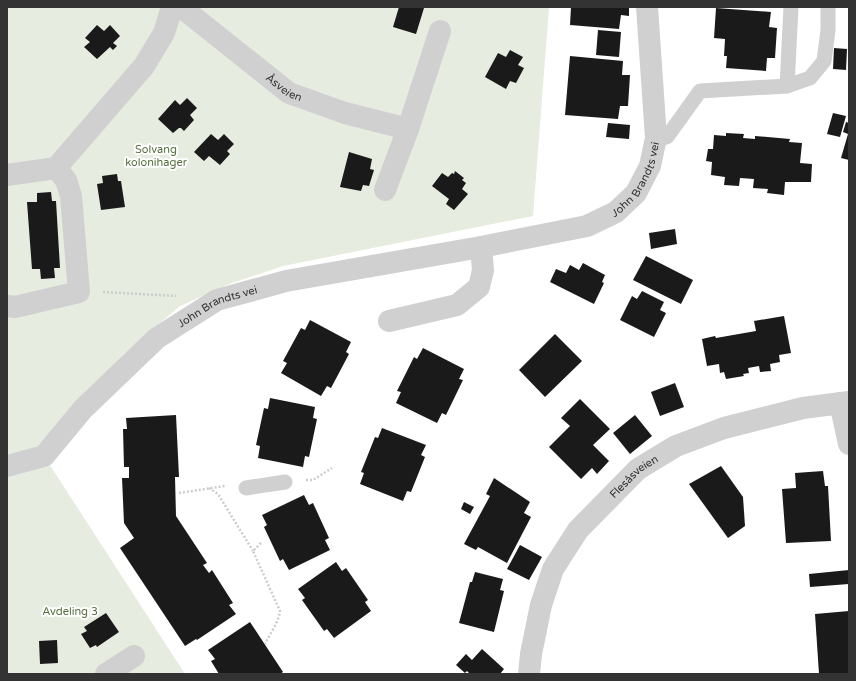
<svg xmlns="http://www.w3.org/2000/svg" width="856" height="681" viewBox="0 0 856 681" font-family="'Varela Round',sans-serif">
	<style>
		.green { fill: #e6ecdf }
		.building { fill: #1a1a1a }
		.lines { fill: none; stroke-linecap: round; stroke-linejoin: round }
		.path { stroke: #cdcdcd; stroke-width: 2.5; stroke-dasharray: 2 2; stroke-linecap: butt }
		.lane { stroke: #d0d0d0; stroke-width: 15 }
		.street { stroke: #d0d0d0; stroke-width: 22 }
		.labels { text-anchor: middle; stroke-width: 4; stroke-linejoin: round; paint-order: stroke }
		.street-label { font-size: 11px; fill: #333; stroke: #fff }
		.park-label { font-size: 11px; fill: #56703f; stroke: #fff }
	</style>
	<rect width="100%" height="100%" fill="#fff"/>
	<polygon class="green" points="7,7 549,7 533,216 283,266 232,283 180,306 124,354 78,407 44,456 185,674 7,674"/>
	<g class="building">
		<polygon points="399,7 424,8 416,34 393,27"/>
		<polygon points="571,7 629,7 629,16 621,15 619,29 570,25"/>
		<polygon points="716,8 771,12 769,27 777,28 775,58 767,58 766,71 726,68 727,56 724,56 725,39 714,38"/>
		<polygon points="97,25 104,31 110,25 120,36 113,43 117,46 113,50 110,47 97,59 84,47 90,42 85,38"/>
		<polygon points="598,30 621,32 619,57 596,55"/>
		<polygon points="834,48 847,49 846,70 833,69"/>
		<polygon points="510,50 523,57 518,65 524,68 516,83 510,81 506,89 485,77 498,53 506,57"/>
		<polygon points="570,56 623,61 622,75 630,75 628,106 620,106 618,119 565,115"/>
		<polygon points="187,98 197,108 190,115 194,120 184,131 181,128 179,128 173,133 158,119 175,100 180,105"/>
		<polygon points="833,113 846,116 840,137 827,134"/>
		<polygon points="846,122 849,123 849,160 841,158 848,134 843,132"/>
		<polygon points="608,123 630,125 629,139 606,137"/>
		<polygon points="726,133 744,134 743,138 755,139 755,136 790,139 789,142 802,143 800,163 812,164 811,182 785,182 784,195 767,193 768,189 753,188 754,179 740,178 739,186 724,185 725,177 711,175 712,162 706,161 708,149 713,149 714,135 726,136"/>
		<polygon points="211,134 218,140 224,134 234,144 227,151 230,154 220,165 209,156 204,161 194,152"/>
		<polygon points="349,152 372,159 370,169 374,170 369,186 363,185 361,191 340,187"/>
		<polygon points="455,171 464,178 462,180 466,183 462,189 468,194 454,210 446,204 449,199 432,186 442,173 448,177 452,173 454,174"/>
		<polygon points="117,174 118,181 121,181 125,207 101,210 97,184 103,183 102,176"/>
		<polygon points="51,192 52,201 56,201 60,268 54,268 55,278 41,279 40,269 32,269 27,202 37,202 37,193"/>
		<polygon points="675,229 677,244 651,249 649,233"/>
		<polygon points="646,256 693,280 681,304 633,280"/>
		<polygon points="583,263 605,275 602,282 604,283 594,304 550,282 556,269 566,273 570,265 579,270"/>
		<polygon points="642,291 664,302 660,310 666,313 654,337 620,320 632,296 637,299"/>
		<polygon points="784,316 791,353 779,355 780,362 770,364 771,371 760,372 759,366 748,368 749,373 743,374 744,376 726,379 724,372 720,373 719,364 707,366 702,339 715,336 716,338 756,331 754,321"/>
		<polygon points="310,320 351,342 346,352 349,354 331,388 327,386 321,396 281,373 287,363 283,361 301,328 305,330"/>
		<polygon points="555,334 582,361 545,397 519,370"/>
		<polygon points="423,348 464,369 459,379 463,380 446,415 442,413 437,423 396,403 401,392 397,391 414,357 417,359"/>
		<polygon points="675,383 684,407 660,416 651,392"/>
		<polygon points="270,398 315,407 313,418 317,419 309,457 305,456 303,467 258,458 260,446 256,445 264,408 268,409"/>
		<polygon points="580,399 610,429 593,445 609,461 597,474 592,468 581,479 549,447 570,426 561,418"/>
		<polygon points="176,415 179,477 175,477 176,516 207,563 203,565 209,573 212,570 233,603 229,605 236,614 197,640 196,639 185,646 120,548 134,538 124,523 122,478 129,478 129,467 124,467 123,429 127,429 126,418"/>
		<polygon points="635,415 652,436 630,454 613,433"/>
		<polygon points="382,428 426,445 421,455 425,457 411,492 407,491 403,501 360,484 364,473 361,472 375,437 378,438"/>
		<polygon points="721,466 743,497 745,526 728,538 689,484"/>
		<polygon points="823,471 825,486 828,486 831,541 786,543 782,489 796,488 795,473"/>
		<polygon points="494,478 530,502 524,513 531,517 507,563 478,547 476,550 464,544 490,496 486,494"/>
		<polygon points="304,495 309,505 313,503 329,538 325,540 330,550 289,570 283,559 280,561 264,527 267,525 262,515"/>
		<polygon points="464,502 474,507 470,514 461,509"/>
		<polygon points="520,545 542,557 529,580 507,569"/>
		<polygon points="336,562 342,571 346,568 368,600 365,602 371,611 334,638 327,629 324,631 302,600 305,598 298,589"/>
		<polygon points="849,570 849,584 810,587 809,574"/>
		<polygon points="475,572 503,579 500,590 504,591 494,632 459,623 470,582 472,582"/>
		<polygon points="849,611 849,674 819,674 815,614"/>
		<polygon points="106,613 119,632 97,647 96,645 90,648 81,634 87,631 84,627"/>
		<polygon points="250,622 283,672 280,674 219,674 211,661 215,659 208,650"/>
		<polygon points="57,640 58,663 40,664 39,641"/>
		<polygon points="482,649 504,669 500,674 470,674 467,671 465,673 456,665 466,654 472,660"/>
	</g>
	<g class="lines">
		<g class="path">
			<polyline points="103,292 176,296"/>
			<polyline points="306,480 313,480 332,468"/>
			<polyline points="209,488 218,494 253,551"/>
			<polyline points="179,493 225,486"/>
			<path d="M261,543L253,551L280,611C279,621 270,634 265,644"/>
		</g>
		<g class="lane">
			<polyline points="787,86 791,7"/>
			<polyline points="656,138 667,137 700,91 787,86 810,78 824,61 828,30 828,7"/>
			<polyline points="246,488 285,482"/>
		</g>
		<g class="street">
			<path id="s1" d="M181,7L289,93L345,113L408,129"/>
			<polyline points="7,175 56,168 144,66 164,33 172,7"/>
			<polyline points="385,190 408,129 440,31"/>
			<polyline points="7,306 15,307 79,292 71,196 66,180 56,168"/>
			<polyline points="389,321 457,305 479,287 483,270 481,247"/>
			<polyline points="840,403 849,444"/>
			<path id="s2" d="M7,466L44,456L83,409L157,338L217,300L286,281L481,247L587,226L616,212L636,193L650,166L656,138L647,7"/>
			<polyline points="106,674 134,656"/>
			<path id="s3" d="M529,674L531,654L541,605L553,569L578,530L638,469L676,446L724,428L803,408L849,402"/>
		</g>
	</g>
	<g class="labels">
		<g class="street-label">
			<text dy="4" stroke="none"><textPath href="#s1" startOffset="131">Åsveien</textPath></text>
			<text dy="4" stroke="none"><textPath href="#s2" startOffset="722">John Brandts vei</textPath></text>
			<text dy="4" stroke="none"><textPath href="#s2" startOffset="271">John Brandts vei</textPath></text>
			<text dy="4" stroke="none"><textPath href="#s3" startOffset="232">Flesåsveien</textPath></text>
		</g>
		<g class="park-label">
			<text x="156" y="153">Solvang<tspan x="156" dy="13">kolonihager</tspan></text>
			<text x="70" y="615">Avdeling 3</text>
		</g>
	</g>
	<rect width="856" height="681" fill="none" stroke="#333333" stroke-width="16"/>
</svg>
